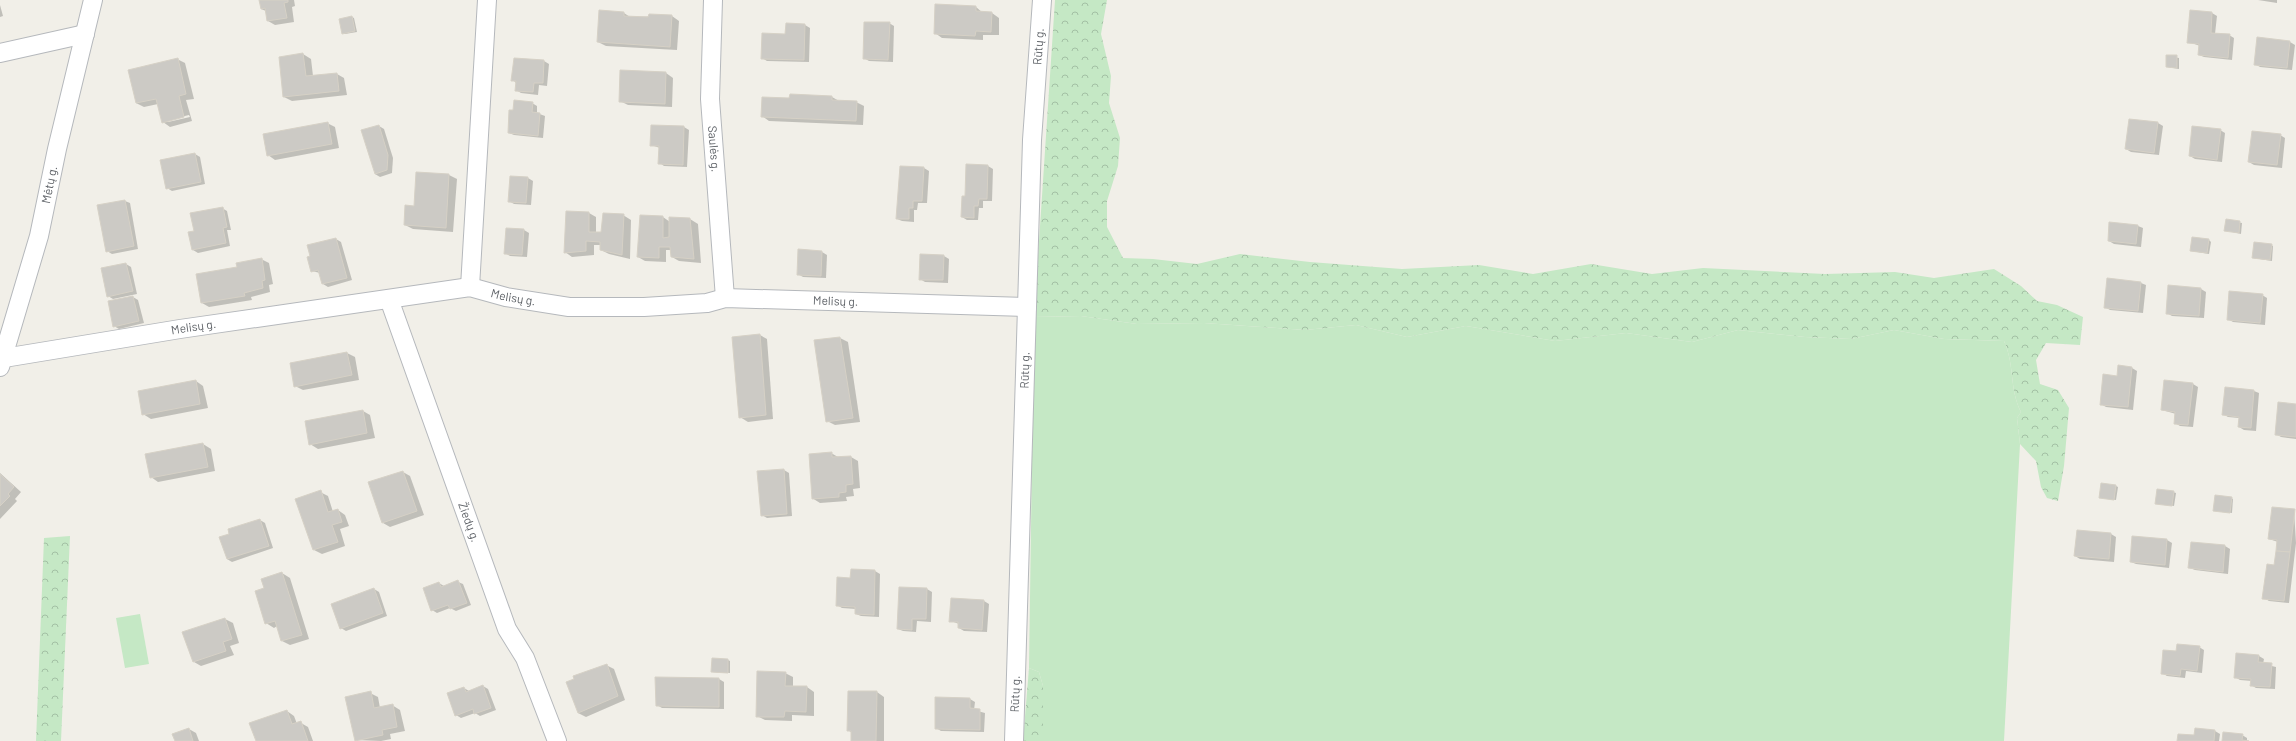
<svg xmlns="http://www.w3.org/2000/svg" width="2296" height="741" viewBox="0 0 2296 741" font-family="Barlow,sans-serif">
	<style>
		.grass { fill: #c5e8c5 }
		.forest { fill: url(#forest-crowns) }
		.shadow { fill: #0003; fill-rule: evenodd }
		.building { fill: #cccac5; stroke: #d6d1c6 }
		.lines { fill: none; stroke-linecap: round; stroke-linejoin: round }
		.street-casing { stroke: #b5b8bc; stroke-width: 20 }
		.street { stroke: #fff; stroke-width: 18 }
		.labels { text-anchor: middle; stroke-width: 3; stroke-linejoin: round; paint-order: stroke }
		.street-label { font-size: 12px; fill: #5f6368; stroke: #fff }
	</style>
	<defs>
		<pattern id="forest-crowns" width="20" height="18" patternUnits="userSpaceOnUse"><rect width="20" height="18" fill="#c5e8c5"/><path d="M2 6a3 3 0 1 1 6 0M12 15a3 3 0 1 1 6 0" fill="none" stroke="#a3c0a4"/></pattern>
	</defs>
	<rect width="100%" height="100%" fill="#f1efe8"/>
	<g class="grass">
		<path d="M1081,316L1137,324L1204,323L1305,330L1356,325L1407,337L1466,326L1555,341L1626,333L1692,342L1738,330L1805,337L1851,339L1894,330L1944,339L2004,341C2015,365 2009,388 2021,412L2017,418L2020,444L2004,741H1043V686L1039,672L1029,668L1034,317Z"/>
		<polygon points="140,614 149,664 125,668 116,618"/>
	</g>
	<g class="forest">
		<path d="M1055,0H1107L1101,34L1111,76L1109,103L1120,138L1118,166L1107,201V227L1123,258L1153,259L1197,264L1240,254L1310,262L1402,269L1479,265L1533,274L1591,264L1652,274L1703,268L1825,274L1895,272L1934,278L1994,269L2021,286L2037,301L2057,305L2083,317L2080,345L2046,343L2036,360L2040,384L2058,390L2069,408L2064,466L2058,501L2047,498L2041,487L2036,461L2020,444L2017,418L2021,412C2009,388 2015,365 2004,341L1944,339L1894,330L1851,339L1805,337L1738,330L1692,342L1626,333L1555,341L1466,326L1407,337L1356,325L1305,330L1204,323L1137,324L1081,316L1034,317Z"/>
		<polygon points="70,536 61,741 36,741 44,538"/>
		<polygon points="1029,668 1039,672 1043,686 1043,741 1023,741"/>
	</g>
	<g class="shadow">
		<polygon points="260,0 294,0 295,6 292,7 294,22 275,25 268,21 266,11 261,9"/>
		<polygon points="2258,0 2277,0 2277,3"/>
		<polygon points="0,5 3,16 0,17"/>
		<polygon points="976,7 983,13 992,13 999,18 999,35 983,35 983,40 942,38 935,33"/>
		<polygon points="2191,11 2212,13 2217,16 2215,34 2229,35 2234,38 2232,60 2204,57 2199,55 2200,46 2189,42"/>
		<polygon points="624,13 630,17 672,16 679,21 677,50 606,46 598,42"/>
		<polygon points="352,17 354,18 357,32 345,34 343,33"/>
		<polygon points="889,23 894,26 893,62 869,61 864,58"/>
		<polygon points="787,24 805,25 810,28 809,62 767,61 762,58 786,35"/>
		<polygon points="2258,38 2290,42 2295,45 2292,70 2260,67 2255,64"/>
		<polygon points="303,54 311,59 313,76 337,74 344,78 347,95 292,101 284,97"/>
		<polygon points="2167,56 2179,58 2179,69 2167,67"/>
		<path d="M177,59L185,63L194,99L186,100L192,121L170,127L163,122L158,104L144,107L136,103ZM189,115L190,117L168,122V120Z"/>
		<polygon points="544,61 549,64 547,86 539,85 538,95 521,93 516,90 516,83 513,80"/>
		<polygon points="666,73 673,78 672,107 628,105 620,101"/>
		<polygon points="832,97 839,101 856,102 864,106 863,125 769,121 762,116 790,99"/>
		<polygon points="532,103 537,106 537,113 545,116 543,138 514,135 509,133 514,111"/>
		<polygon points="327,123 335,127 339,148 275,160 268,155"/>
		<polygon points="2158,123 2163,126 2159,155 2131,152 2126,149"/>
		<polygon points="379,126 384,129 393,158 392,173 380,177 375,174"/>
		<polygon points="684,127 689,130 687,167 664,166 660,163 660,148 651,145"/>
		<polygon points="2220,130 2225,133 2222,162 2195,159 2190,156"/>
		<polygon points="2280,135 2285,138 2282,168 2254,165 2249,162"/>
		<polygon points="195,154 200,157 205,184 172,191 167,188"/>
		<polygon points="988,166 993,169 992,201 983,201 983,208 979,208 978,220 967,220 962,217 965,197"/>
		<polygon points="924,168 929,171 927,203 918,203 917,210 914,210 914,222 902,221 897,219"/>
		<polygon points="417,173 449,175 457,179 453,232 413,229 405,225 415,207"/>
		<polygon points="528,178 533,181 531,205 514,204 509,201"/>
		<polygon points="125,201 130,203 138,249 112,254 107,251"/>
		<polygon points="222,208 227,211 231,230 227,230 230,246 198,253 193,250 195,232"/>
		<polygon points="589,213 596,217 596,233 602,233 623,215 631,220 630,259 609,254 601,250 601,245 594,245 594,255 572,257 565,252"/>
		<polygon points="663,217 670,222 690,219 698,224 701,263 679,261 672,257 671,250 666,250 666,262 645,261 638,257"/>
		<polygon points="2227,220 2242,223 2241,234 2225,230"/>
		<polygon points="2110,223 2138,226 2143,228 2141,247 2114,244 2109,241"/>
		<polygon points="524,230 529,233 527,257 510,256 505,253"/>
		<polygon points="336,239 341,242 352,280 328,287 323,284 320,273 312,271 311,256"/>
		<polygon points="2209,240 2211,242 2209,254 2191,251"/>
		<polygon points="2271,245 2273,246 2272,261 2253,258"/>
		<polygon points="822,252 827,255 826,278 803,277 798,274"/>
		<polygon points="944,256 949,259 948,283 925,282 920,279"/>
		<polygon points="261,259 269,263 273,284 269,285 270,292 251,297 252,300 209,307 202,303 238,268"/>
		<polygon points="126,264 131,267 137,294 113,299 108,296 102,269"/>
		<polygon points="2108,279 2141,283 2146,285 2143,313 2110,310 2105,307"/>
		<polygon points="2169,286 2201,289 2206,292 2204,318 2172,316 2167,313"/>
		<polygon points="2262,295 2267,298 2265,325 2233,322 2228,319"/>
		<polygon points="133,297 138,300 144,323 119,329 114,326 109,302"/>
		<polygon points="760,335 767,339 773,419 748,422 740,417"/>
		<polygon points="840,338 848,342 860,422 835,425 827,421 815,341"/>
		<polygon points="347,353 355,357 359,380 303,390 295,386 291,364"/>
		<polygon points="2132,368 2137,371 2133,410 2106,407 2101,404 2118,377"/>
		<polygon points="196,381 203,386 208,408 151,419 143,414"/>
		<polygon points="2165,381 2193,384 2198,387 2193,427 2180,426 2175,423 2176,414 2162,410"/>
		<polygon points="2254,391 2259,393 2256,431 2244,430 2239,427 2239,418 2228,417 2223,414"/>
		<polygon points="2296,405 2296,439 2281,437 2276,434"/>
		<polygon points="363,411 370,415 375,438 318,449 310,444"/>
		<polygon points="203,444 211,449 215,471 158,482 151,477"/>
		<polygon points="831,453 838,457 851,457 858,461 860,488 853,489 854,496 846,497 847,501 820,503 812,498"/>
		<polygon points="784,470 789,473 792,516 767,518 762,515"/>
		<polygon points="403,472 410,476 424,515 390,527 383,523"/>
		<polygon points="0,473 21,492 15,499 17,501 0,519"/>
		<polygon points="2116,486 2118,487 2116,500 2102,498"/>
		<polygon points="320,492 328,496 333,512 338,510 345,515 349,526 340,529 345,546 322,554 314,550"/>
		<polygon points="2173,492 2176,493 2174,506 2156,503"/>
		<polygon points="2231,498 2233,499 2232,513 2216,511"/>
		<polygon points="2294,510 2296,543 2289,603 2269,601 2264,598 2275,566 2278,542 2269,539"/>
		<polygon points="260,520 265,523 273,548 232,562 227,559 231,534"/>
		<polygon points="2078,531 2111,534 2116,537 2114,562 2080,559 2075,556"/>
		<polygon points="2167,540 2172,543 2169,568 2136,564 2131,562"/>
		<polygon points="2192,543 2225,546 2230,549 2228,574 2195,570 2190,568"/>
		<polygon points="875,571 880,574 879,617 861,616 856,614 856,609 842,608 837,605 851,579"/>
		<polygon points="282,573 290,578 309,639 290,645 282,641 277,626 274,628 266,623 265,589"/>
		<polygon points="458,582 463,584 471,605 456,611 450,608 437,613 432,610 439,583 444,586"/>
		<polygon points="374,589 379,592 387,616 346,631 341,628"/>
		<polygon points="927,589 932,592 931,622 917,621 916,632 903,631 898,629"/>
		<polygon points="984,601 989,604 987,632 964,631 959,628 959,624 951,621"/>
		<polygon points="225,619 233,623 239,643 230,646 234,655 201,666 194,662"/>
		<polygon points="2199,647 2204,650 2202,673 2186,671 2185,678 2167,676 2162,673 2177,652"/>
		<polygon points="2259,656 2264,659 2263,664 2276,667 2275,689 2256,688 2251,685 2252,681 2240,680 2235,677"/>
		<polygon points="728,660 730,661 730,673 712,672"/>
		<polygon points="606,665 614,669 625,700 586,717 578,713 576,680"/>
		<polygon points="785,673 793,677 793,687 807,687 814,692 814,716 792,715 792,721 765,720 757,716"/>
		<polygon points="719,679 724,682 724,709 662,708 657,705"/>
		<polygon points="483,686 488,689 496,710 480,716 475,713 461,718 456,715 464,688 469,691"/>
		<polygon points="877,692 884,697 884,741 852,741 852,733 848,730"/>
		<polygon points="370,693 378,697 380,708 392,705 400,710 405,731 390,734 391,739 381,741 356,740"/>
		<polygon points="970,699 975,702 974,710 985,713 984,732 941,731 936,728"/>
		<polygon points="287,711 294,716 297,724 301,723 308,727 313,741 257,741"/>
		<polygon points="189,729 196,733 199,741 176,741"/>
		<polygon points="2215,731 2220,734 2219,741 2178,741"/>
		<polygon points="2242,735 2247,738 2247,741 2223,741"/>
	</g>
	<g class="building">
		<polygon points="259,0 288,0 288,2 284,3 287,18 267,21 265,8 261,9"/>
		<polygon points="935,4 976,6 976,11 992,12 991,32 976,31 975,36 934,34"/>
		<polygon points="599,10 624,12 624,16 648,17 649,14 672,15 670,47 597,42"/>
		<polygon points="2190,10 2212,12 2211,33 2230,34 2228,58 2198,55 2199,44 2187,43"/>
		<polygon points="352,16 355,31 342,34 339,19"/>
		<polygon points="864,22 890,22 888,60 863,59"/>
		<polygon points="786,23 805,24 804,60 761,59 762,33 785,34"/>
		<polygon points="2257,37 2290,41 2287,68 2254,65"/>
		<polygon points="303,53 306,76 337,73 339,91 283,97 279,57"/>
		<polygon points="2166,55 2177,55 2177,68 2166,67"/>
		<polygon points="178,58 186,94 179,96 184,117 162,123 156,99 136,103 128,70"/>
		<polygon points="514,58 544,60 543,83 534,83 533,92 515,91 516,81 511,81"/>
		<polygon points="620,70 666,72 665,104 619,102"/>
		<polygon points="790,94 832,96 832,100 857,101 856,121 761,117 762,97 789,98"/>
		<polygon points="514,100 533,102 532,112 540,113 538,136 508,133 509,110 513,110"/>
		<polygon points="2129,119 2158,122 2154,153 2125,149"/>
		<polygon points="328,122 332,144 267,156 263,134"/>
		<polygon points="379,125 388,155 387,170 375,174 361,130"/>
		<polygon points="651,125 684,126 683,165 658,164 659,146 650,146"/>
		<polygon points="2192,126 2221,129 2217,160 2189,156"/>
		<polygon points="2252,131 2281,134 2277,165 2248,162"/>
		<polygon points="195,153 201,182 166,189 160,160"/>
		<polygon points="966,164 988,165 987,199 979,199 978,206 974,206 974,218 961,217 962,196 965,196"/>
		<polygon points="900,166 924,167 922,201 913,201 913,208 909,208 909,219 896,219"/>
		<polygon points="416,172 449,174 446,228 404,225 405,205 414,206"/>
		<polygon points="510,176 528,177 526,203 508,202"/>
		<polygon points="125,200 134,246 106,252 97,205"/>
		<polygon points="223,207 227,227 223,228 226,243 192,250 188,232 194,231 190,213"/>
		<polygon points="566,211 589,212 589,232 601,232 603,213 624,214 622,255 600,250 600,242 586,241 586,251 564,253"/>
		<polygon points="640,215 663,216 663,238 669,237 669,217 690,218 694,259 671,257 670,247 659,247 659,258 637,257"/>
		<polygon points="2226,219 2240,221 2239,233 2224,231"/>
		<polygon points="2109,222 2138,225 2136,244 2108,241"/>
		<polygon points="506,228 524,229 522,255 504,254"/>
		<polygon points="2192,237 2209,239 2207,253 2190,251"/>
		<polygon points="336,238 347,278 322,284 318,270 311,272 307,257 310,256 307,245"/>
		<polygon points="2254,242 2272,244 2270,260 2252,258"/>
		<polygon points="798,249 822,251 821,276 797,275"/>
		<polygon points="920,254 944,255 943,280 919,280"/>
		<polygon points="262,258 265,280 262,281 263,288 244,293 245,296 201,303 196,274 237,267 236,263"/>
		<polygon points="126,263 133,291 107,297 101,268"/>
		<polygon points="2107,278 2141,282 2138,311 2104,308"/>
		<polygon points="2168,285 2201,288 2199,316 2166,314"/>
		<polygon points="2229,291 2263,294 2260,323 2227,320"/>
		<polygon points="133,296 139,321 113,327 108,301"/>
		<polygon points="760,334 766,415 739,418 732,337"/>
		<polygon points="840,337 853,418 826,422 814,340"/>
		<polygon points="347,352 352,375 294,387 290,363"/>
		<polygon points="2118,365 2132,367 2128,407 2100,405 2103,374 2117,376"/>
		<polygon points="196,380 200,404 142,415 138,391"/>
		<polygon points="2164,380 2193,383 2188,425 2174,424 2175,412 2161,410"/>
		<polygon points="2225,387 2254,390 2251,428 2238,427 2239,417 2222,415"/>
		<polygon points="2278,402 2296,404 2296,437 2275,435"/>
		<polygon points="363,410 367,433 309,445 305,421"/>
		<polygon points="203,443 208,467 150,478 145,454"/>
		<polygon points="832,452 832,457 851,456 853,484 846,485 846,492 839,493 839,497 812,499 809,454"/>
		<polygon points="784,469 787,514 761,516 757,471"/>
		<polygon points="403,471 417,511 382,523 368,482"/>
		<polygon points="0,474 14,487 8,494 10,496 0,506"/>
		<polygon points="2101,483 2116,485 2114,500 2099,498"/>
		<polygon points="2157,489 2174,491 2172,506 2155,504"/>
		<polygon points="321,490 328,512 338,509 342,522 332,525 338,542 313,550 295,499"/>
		<polygon points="2215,495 2232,497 2230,513 2213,511"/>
		<polygon points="2272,507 2295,509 2290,552 2276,551 2277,540 2268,539"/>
		<polygon points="260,519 269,546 227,559 219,537 229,534 228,529"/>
		<polygon points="2077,530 2111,533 2109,559 2074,556"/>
		<polygon points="2132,536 2167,539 2165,565 2130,562"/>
		<polygon points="2191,542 2225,545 2223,572 2188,568"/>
		<polygon points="2276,551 2290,552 2284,601 2262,599 2267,564 2274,565"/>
		<polygon points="851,569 875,570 874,615 855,614 855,607 836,606 837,577 850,578"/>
		<polygon points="282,572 302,635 281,641 275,621 265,624 255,591 264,588 261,579"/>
		<polygon points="458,580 467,603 450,609 448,605 431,611 423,588 439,582 441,587"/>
		<polygon points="899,587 927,588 926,619 912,619 912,630 897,629"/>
		<polygon points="374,588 383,613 340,629 331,604"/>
		<polygon points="951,598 984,600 982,630 958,628 958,622 949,622"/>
		<polygon points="225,618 232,639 223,642 226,651 193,662 182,632"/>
		<polygon points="2177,644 2200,646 2197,671 2181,669 2180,676 2161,674 2163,650 2176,651"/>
		<polygon points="2236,653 2259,655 2258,662 2272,663 2270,687 2250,686 2251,679 2234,678"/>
		<polygon points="712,658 728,659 728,673 711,672"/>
		<polygon points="607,664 618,696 578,713 566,682 574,679 573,676"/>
		<polygon points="757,671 786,672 785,686 807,686 806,712 785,711 784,717 756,717"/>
		<polygon points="655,677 719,678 719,707 656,706"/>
		<polygon points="483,685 491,708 474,714 473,709 455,716 447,693 464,687 466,692"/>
		<polygon points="371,691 374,708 393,704 397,727 382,730 383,735 355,741 345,697"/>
		<polygon points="848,691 877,691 876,741 851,741 851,731 847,731"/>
		<polygon points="935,697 970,698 970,708 980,709 980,730 935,729"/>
		<polygon points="287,710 292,724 301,721 308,741 256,741 249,723"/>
		<polygon points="189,728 193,741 175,741 172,734"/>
		<polygon points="2195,728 2215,730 2214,741 2177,741 2178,734 2194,735"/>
		<polygon points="2223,732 2243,734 2242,740 2249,741 2222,741"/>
	</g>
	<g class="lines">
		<g class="street-casing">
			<g id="street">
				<path id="s1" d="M713,0L710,99L725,298"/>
				<polyline points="0,53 85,34"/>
				<polyline points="470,287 487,0"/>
				<path id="s2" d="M389,299L507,629L525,658L557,741"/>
				<path id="s3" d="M4,358L180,329L470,287L506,297L569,307H644L707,303L725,298L1027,307"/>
				<path id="s4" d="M0,367L39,236L57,149L93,0"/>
				<path id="s5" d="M1014,741L1032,140L1042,0"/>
			</g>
		</g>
		<use href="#street" class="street"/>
	</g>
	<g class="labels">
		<g class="street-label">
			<text dy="4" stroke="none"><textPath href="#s5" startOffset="695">Rūtų g.</textPath></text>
			<text dy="4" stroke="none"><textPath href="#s1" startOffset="149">Saulės g.</textPath></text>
			<text dy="4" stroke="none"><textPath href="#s4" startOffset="189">Mėtų g.</textPath></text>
			<text dy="4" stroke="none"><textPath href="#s3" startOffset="516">Melisų g.</textPath></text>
			<text dy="4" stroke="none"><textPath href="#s3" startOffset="840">Melisų g.</textPath></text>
			<text dy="4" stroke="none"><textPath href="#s3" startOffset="192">Melisų g.</textPath></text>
			<text dy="4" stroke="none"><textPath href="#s5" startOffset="371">Rūtų g.</textPath></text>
			<text dy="4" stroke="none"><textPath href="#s2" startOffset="237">Žiedų g.</textPath></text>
			<text dy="4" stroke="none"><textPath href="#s5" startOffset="47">Rūtų g.</textPath></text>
		</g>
	</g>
</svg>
